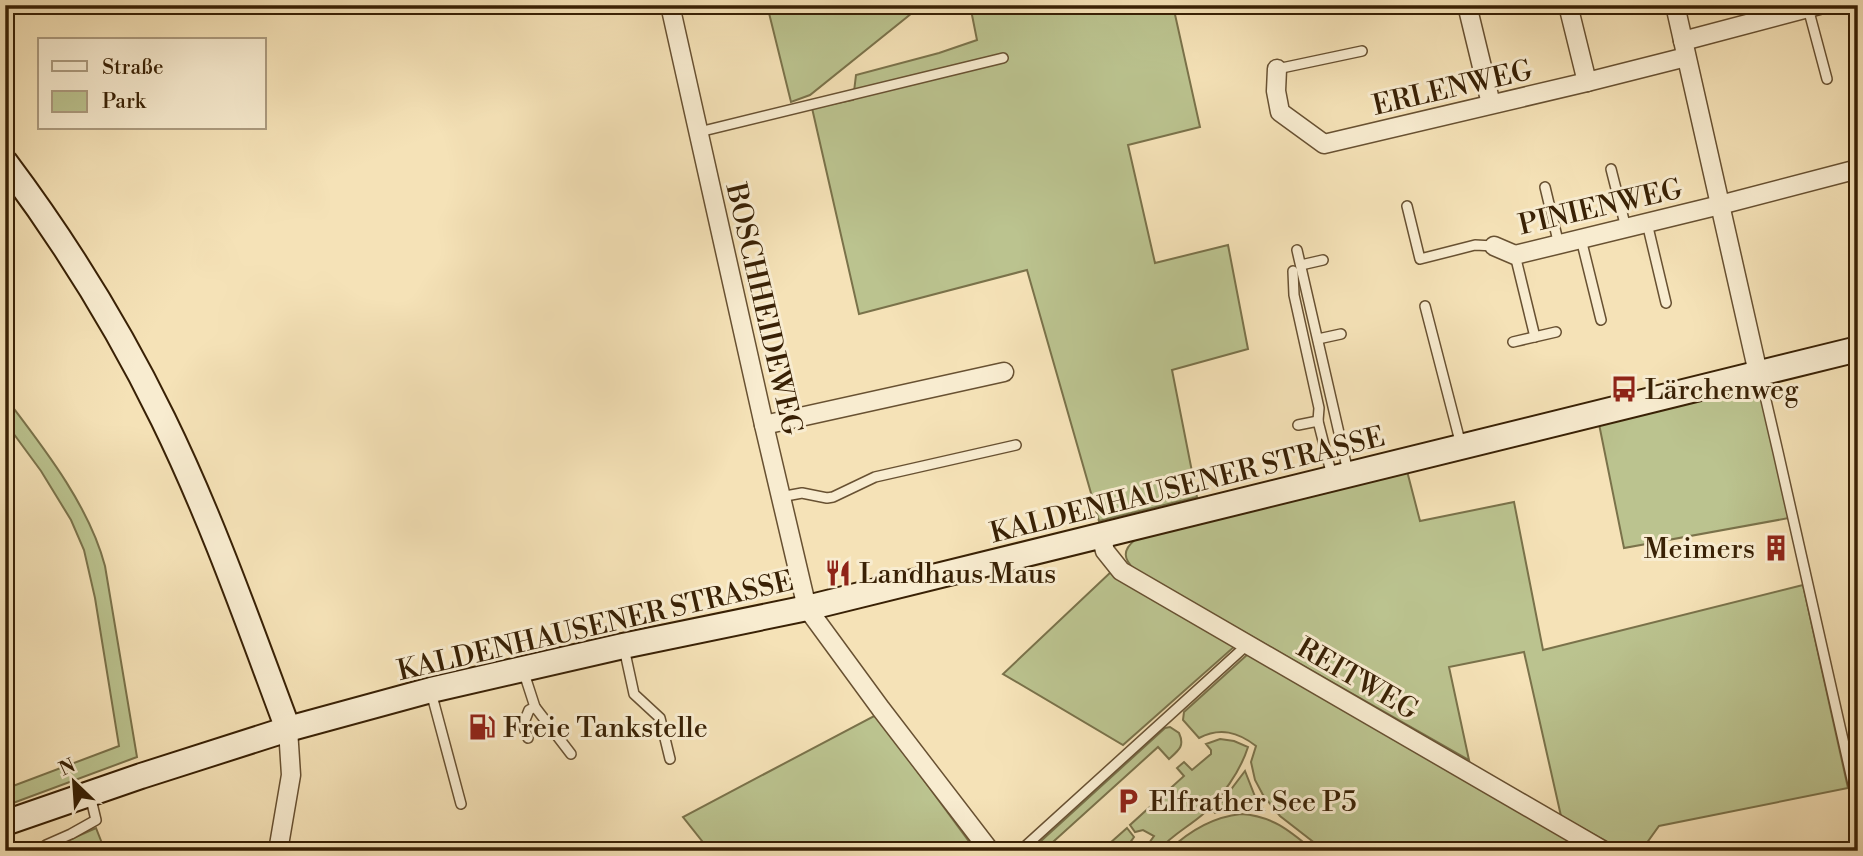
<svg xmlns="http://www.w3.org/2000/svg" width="1863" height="856" viewBox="0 0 1863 856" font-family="'Libre Bodoni',serif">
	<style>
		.green { fill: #bbc38f; stroke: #7a724a; stroke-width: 2 }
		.water { fill: #9dbcb5; stroke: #757e6f; stroke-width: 2 }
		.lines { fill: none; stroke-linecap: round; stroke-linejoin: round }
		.lane-casing { stroke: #685132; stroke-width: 12 }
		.street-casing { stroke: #685132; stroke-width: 21 }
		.secondary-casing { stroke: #392105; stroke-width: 28 }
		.lane { stroke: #f8ecd0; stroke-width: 9 }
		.street { stroke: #f8ecd0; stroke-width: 18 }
		.secondary { stroke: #f8ecd0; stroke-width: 24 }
		.labels { text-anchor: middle; stroke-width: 6; stroke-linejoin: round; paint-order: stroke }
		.street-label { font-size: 28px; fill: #392105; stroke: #f8ecd0 }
		.poi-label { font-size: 28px; fill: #392105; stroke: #f8ecd0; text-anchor: start }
	</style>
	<rect width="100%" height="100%" fill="#f5e2b7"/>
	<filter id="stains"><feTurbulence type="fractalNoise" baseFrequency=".00286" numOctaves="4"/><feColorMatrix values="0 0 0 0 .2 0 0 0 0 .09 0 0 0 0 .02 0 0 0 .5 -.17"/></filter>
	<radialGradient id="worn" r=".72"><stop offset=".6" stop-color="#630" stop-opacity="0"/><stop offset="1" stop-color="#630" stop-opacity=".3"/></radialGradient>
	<g class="green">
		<polygon points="767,5 922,5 810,95 791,102"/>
		<polygon points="970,5 1191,5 1174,10 1200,127 1128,145 1155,263 1228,245 1248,349 1172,370 1197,497 1099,521 1027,270 859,314 812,108 853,100 856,75 939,53 977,40"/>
		<polygon points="1742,391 1757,393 1762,401 1789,518 1624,548 1599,424"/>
		<path d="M5,397C43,447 89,505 105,566L137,757L5,806V789L119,746L95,598L84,550L71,520L41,471L5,422Z"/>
		<path d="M1407,471L1420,521L1514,502L1543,650L1803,585L1848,788L1659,826L1641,851H1624L1561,816L1524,652L1449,667L1469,760L1135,570C1123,559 1122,550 1136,539Z"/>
		<polygon points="1113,570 1235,646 1123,745 1003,674"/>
		<path d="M1248,654L1592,851H1325L1280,816L1263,795L1255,780L1251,762L1256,746C1238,732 1220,727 1199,738L1183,720L1184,712Z"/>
		<polygon points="876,715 976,851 710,851 683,817"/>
		<path d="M1170,727L1179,733C1185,746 1179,750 1169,759L1158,747L1043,851H1030L1165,728Z"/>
		<path d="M1220,739L1234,741L1248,747C1240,772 1222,797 1202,815C1188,827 1172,835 1160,849H1156L1149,843L1154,836L1143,830L1135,832L1130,825L1184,776L1177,768L1184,762L1192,770L1211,754V750L1206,744Z"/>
		<path d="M1245,771L1256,799L1264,810C1259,810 1252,808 1246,808C1235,807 1226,810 1215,813L1214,812Z"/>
		<path d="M1241,814C1273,816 1290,831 1314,851H1259L1247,845H1216L1208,851H1168C1189,831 1212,817 1241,814Z"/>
		<polygon points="96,828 105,851 44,851"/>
		<polygon points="1127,828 1134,837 1124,851 1101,851"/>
	</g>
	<polygon class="water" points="1216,845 1247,845 1259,851 1208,851"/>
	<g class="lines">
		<g class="lane-casing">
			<g id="lane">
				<polyline points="1808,8 1827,79"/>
				<polyline points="1277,69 1362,51"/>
				<polyline points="699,132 1003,58"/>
				<polyline points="1611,169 1626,228"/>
				<polyline points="1853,170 1858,189"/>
				<polyline points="1545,187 1559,245"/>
				<polyline points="1407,206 1420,259 1475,245 1494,246"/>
				<polyline points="1647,223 1666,303"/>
				<polyline points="1581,239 1601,320"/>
				<polyline points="1297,250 1348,472"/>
				<polyline points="1515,255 1535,337"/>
				<polyline points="1301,265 1323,260"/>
				<polyline points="1293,271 1294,295 1319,408 1318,421"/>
				<polyline points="1425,306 1461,445"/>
				<polyline points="1318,339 1341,334"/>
				<polyline points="1513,342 1556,332"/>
				<polyline points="1758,375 1765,396 1778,452 1858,806"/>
				<polyline points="1298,425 1318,421 1332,476"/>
				<polyline points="780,497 802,493 827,498 833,497 875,477 1016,445"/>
				<polyline points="624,648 634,694 660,718 670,759"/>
				<polyline points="523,670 535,707 571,754"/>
				<polyline points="431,692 461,804"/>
				<polyline points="528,738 523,725 529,710 535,707"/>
				<polyline points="46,845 71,834 96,820 90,795"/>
				<polyline points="1020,851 1248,644"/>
			</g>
		</g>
		<g class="street-casing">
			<g id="street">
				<polyline points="670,5 764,425 807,608 881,709 990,851"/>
				<polyline points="1467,5 1491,104"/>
				<polyline points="1568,5 1587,82"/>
				<polyline points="1675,5 1758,373"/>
				<polyline points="1683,41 1819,5"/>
				<polyline points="1277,69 1276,91 1280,112 1324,144 1587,82 1686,57"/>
				<polyline points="1494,246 1515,255 1720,205 1858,169"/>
				<polyline points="764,425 1004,372"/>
				<polyline points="1101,536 1105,551 1121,571 1604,851"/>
				<polyline points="278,851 291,775 288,729"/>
			</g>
		</g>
		<g class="secondary-casing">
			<g id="secondary">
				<path d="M5,162C65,242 119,329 163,419C212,519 249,625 288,729"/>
				<polyline points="5,823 141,776 288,729 431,690 623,646 807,608 1858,349"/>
			</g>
		</g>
		<use href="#lane" class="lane"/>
		<use href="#street" class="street"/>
		<use href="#secondary" class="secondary"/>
	</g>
	<defs>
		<g id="bus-bare" transform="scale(2.1)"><path d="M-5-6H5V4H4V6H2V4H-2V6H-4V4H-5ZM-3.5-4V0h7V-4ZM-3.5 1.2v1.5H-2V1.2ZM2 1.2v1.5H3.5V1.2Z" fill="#8f2418" stroke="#f8ecd0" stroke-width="2.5" paint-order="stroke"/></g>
		<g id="building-bare" transform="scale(2.1)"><path d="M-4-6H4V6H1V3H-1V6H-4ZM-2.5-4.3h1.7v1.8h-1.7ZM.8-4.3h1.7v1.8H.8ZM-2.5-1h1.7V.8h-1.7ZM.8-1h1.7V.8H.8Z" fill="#8f2418" stroke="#f8ecd0" stroke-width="2.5" paint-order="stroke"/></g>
		<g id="restaurant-bare" transform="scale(2.1)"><path d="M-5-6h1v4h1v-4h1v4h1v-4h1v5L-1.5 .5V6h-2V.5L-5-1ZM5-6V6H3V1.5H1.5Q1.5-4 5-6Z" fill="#8f2418" stroke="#f8ecd0" stroke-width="2.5" paint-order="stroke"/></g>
		<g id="fuel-bare" transform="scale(2.1)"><path d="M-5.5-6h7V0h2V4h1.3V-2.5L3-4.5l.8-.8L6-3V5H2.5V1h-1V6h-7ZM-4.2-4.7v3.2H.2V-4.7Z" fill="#8f2418" stroke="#f8ecd0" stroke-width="2.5" paint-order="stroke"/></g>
		<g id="parking-bare" transform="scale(2.1)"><path d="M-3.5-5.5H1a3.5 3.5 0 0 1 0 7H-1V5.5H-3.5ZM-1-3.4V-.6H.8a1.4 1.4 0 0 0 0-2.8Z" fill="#8f2418" stroke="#f8ecd0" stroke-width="2.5" paint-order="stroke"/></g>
	</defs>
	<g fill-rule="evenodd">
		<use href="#bus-bare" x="1624" y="389"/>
		<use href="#building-bare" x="1776" y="548"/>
		<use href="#restaurant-bare" x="838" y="573"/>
		<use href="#fuel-bare" x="482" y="727"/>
		<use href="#parking-bare" x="1128" y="801"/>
	</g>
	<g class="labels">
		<g class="street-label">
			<text transform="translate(1452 87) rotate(-13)" y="10">ERLENWEG</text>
			<text transform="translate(1600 206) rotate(-13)" y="10">PINIENWEG</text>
			<text transform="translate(765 309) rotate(77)" y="10">BOSCHHEIDEWEG</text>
			<text transform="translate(1187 484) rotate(-14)" y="10">KALDENHAUSENER STRASSE</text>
			<text transform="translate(595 625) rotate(-13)" y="10">KALDENHAUSENER STRASSE</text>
			<text transform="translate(1358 678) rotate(30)" y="10">REITWEG</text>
		</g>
		<g class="poi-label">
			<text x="1645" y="399">Lärchenweg</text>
			<text x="1755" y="558" text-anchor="end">Meimers</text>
			<text x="859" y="583">Landhaus Maus</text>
			<text x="503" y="737">Freie Tankstelle</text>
			<text x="1149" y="811">Elfrather See P5</text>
		</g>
	</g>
	<rect width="1863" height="856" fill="none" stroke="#f5e2b7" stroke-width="28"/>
	<rect x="7" y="7" width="1849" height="842" fill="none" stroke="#392105" stroke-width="3.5"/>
	<rect x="14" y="14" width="1835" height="828" fill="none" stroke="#392105" stroke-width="2"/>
	<rect x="38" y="38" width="228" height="91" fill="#f8ecd0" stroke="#ac9b7f" stroke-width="2"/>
	<rect x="52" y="61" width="35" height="10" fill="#f8ecd0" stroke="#ac9b7f" stroke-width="2"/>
	<text x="102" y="74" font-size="21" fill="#392105">Straße</text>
	<rect x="52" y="91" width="35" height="21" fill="#bbc38f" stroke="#ac9b7f" stroke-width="2"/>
	<text x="102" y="108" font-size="21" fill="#392105">Park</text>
	<g transform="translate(74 782) rotate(335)" stroke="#f8ecd0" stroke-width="5" paint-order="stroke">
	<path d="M0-5L12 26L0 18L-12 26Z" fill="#392105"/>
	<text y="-10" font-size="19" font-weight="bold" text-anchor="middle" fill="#392105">N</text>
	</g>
	<rect width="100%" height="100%" filter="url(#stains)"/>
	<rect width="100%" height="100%" fill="url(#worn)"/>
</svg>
